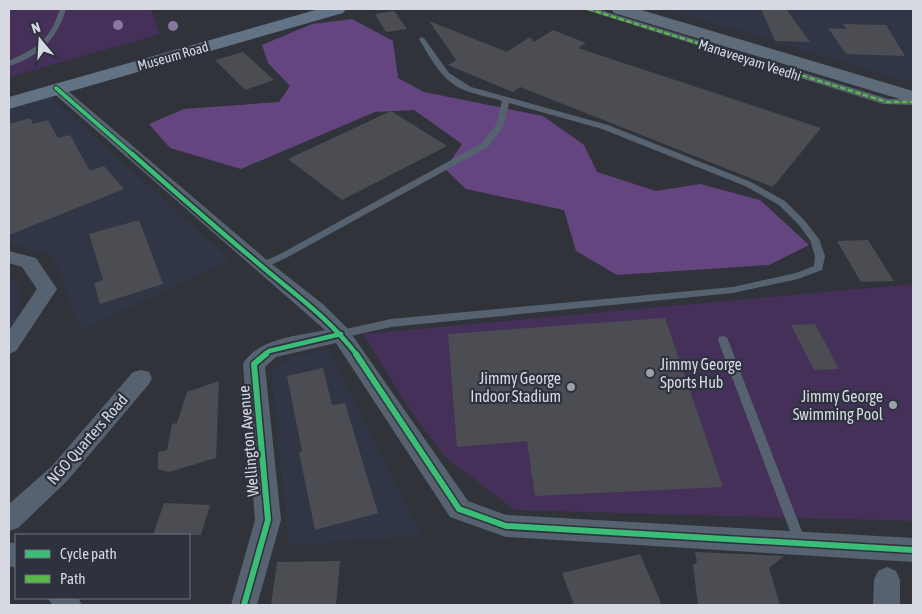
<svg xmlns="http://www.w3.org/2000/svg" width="922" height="614" viewBox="0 0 922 614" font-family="'Asap Condensed',sans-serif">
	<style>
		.built { fill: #313646 }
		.green { fill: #453059 }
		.forest { fill: #644580 }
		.building { fill: #4c4d53 }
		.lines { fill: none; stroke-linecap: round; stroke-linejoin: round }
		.service { fill: #56626f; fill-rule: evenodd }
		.pedestrian { fill: #56626f; fill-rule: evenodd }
		.minor { fill: #56626f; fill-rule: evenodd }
		.secondary { fill: #5d6b7b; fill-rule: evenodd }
		.primary { fill: #617385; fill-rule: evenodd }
		.quiet { stroke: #58b947; stroke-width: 2.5; stroke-dasharray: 5.5 2.5; stroke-linecap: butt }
		.cycleway-far2-casing { stroke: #2d323e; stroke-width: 6 }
		.cycleway-far1-casing { stroke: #2d323e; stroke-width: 8 }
		.cycleway-casing { stroke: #2d323e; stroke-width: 9 }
		.cycleway-far2 { stroke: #3abd76; stroke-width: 4 }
		.cycleway-far1 { stroke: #3abd76; stroke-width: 4.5 }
		.cycleway { stroke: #3abd76; stroke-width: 6 }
		.tree { fill: #8a76a2 }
		.poi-dot { fill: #9c9fa7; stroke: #2d323e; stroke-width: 2 }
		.labels { text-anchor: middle; stroke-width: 4.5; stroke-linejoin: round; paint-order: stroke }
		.far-street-label { font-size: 14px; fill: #d6d9e1; stroke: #2d323e }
		.poi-label { font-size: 16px; fill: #d6d9e1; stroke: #2d323e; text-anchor: end }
		.street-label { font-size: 16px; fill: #d6d9e1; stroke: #2d323e }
	</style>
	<rect width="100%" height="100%" fill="#31333a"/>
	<g class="built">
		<polygon points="663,9 913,9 913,83 745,32"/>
		<polygon points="50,97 230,260 81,330 52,254 9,243 9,109"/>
		<polygon points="9,277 20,285 19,319 9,329"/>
		<polygon points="330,351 421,535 289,546 271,370 293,356"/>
	</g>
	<g class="green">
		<polygon points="9,9 151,9 160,34 9,77"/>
		<polygon points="913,284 913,521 515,510 445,457 412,413 363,334"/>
	</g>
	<polygon class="forest" points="352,19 393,41 398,78 424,92 543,116 584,145 597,172 656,191 700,184 760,200 809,245 769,265 617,275 576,251 564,210 466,189 445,169 462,144 414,110 375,112 241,169 170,148 149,124 184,109 279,102 290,86 268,63 262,45 312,24"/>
	<g class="building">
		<polygon points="761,9 786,9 810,42 775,41"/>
		<polygon points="394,11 407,29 386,32 375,14"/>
		<polygon points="429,21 507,52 530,37 534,42 553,30 586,43 578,48 821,128 773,187 520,87 513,92 448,65 456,60"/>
		<polygon points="843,24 886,25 905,56 846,54 828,28 847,29"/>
		<polygon points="243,52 274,80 245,90 215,60"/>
		<polygon points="391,111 447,146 342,200 288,159"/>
		<polygon points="30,118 33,124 48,120 58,138 70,135 90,171 104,166 124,189 9,235 9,124"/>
		<polygon points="139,220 163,284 100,304 94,283 103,280 89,234"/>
		<polygon points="868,240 894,281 861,282 837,241"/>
		<polygon points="665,318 723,487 535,496 527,441 457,447 448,334"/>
		<polygon points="815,324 839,369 814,370 791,325"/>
		<polygon points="323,368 332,405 345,403 378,513 315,530 299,452 302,451 287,376"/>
		<polygon points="219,381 216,458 169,472 158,469 158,452 167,450 172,424 177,423 187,392"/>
		<polygon points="164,503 210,505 201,535 153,535"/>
		<polygon points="695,552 784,556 769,568 780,605 698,605 693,565 697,562"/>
		<polygon points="640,554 662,605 574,605 562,573"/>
		<polygon points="340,561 336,605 271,605 277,562"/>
	</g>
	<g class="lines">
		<g class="service">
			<path d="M60,9H66C57,39 39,57 9,66V61C37,48 50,40 60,9Z"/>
			<path d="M422,37L424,38L449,73L471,87L608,125L751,182L785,201L805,221L819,239L825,256L822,270L798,279L733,293L391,327L341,338L337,337L336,334L337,331L391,319L733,287L796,273L814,266L815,256L810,240L799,225L779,205L745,186L602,129L509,103L504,125L488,147L286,258L264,268H258L256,266L258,264L280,254L482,143L496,125L502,101C490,97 476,95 464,90C442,81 431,59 419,39Z"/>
			<polygon points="723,336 727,337 728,340 806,542 805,546 800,548 795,546 794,542 718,340 719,337"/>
		</g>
		<polygon class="pedestrian" points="583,9 597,9 888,99 913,99 913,105 883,104"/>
		<g class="minor">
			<path d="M56,84L61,85L268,261L324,305L348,329L468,501L506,515L913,538V562L506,537L450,517L336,343L276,357L265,367L281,520L257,605H231L255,520L243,364C258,338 298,336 325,330L51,91L49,88L51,85Z"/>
			<polygon points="9,251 36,258 57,289 16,351 9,354 9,330 37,289 22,267 9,263"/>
			<polygon points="141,370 149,372 152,378 149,384 68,480 18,528 9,531 9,504 52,466 133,372"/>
			<polygon points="9,542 16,544 16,568 9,566"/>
			<polygon points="887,567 896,571 900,580 900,605 873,605 874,580 878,571"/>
			<polygon points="48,598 78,598 82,605 52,605"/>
		</g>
		<polygon class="secondary" points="611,9 638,9 913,91 913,103 614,13"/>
		<polygon class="primary" points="319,9 346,9 343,13 9,109 9,97"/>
		<polyline class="quiet" points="588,9 887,102 913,102"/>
		<g class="cycleway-far2-casing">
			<polyline id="cycleway-far2" points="56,88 133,155"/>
		</g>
		<g class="cycleway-far1-casing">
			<g id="cycleway-far1">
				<path d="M132,154C174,191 216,228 259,264C295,295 327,316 357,355"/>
				<polyline points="264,355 269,351 341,334"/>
			</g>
		</g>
		<g class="cycleway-casing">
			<g id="cycleway">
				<polyline points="356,354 459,509 506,526 913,550"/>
				<polyline points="244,605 268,520 254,364 266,354"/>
			</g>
		</g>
		<use href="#cycleway-far2" class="cycleway-far2"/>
		<use href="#cycleway-far1" class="cycleway-far1"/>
		<use href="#cycleway" class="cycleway"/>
	</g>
	<g class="tree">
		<circle cx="118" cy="25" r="5"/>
		<circle cx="173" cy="26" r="5"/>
	</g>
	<g class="poi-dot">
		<circle cx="650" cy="373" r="5"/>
		<circle cx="571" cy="387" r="5"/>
		<circle cx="893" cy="405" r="5"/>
	</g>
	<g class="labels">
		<g class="far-street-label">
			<text transform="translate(173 56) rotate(-16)" y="5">Museum Road</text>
			<text transform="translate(750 60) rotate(18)" y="5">Manaveeyam Veedhi</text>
		</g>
		<g class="poi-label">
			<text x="660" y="370" text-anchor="start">Jimmy George<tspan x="660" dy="18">Sports Hub</tspan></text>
			<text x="561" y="384">Jimmy George<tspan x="561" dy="18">Indoor Stadium</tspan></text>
			<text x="883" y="402">Jimmy George<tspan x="883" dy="18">Swimming Pool</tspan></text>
		</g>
		<g class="street-label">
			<text transform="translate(87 439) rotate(-49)" y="6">NGO Quarters Road</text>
			<text transform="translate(248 441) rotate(-95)" y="6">Wellington Avenue</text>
		</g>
	</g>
	<rect width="922" height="614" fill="none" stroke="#d6d9e1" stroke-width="20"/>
	<rect x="15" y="534" width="175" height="65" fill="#2d323e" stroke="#71757f"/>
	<rect x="25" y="550" width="25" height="8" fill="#3abd76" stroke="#71757f"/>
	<text x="60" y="559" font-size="15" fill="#d6d9e1">Cycle path</text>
	<rect x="25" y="575" width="25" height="8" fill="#58b947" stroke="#71757f"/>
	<text x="60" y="584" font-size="15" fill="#d6d9e1">Path</text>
	<g transform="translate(40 40) rotate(342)" stroke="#2d323e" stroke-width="4" paint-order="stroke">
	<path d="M0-4L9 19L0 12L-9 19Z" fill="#d6d9e1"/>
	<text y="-8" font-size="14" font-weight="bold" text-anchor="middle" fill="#d6d9e1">N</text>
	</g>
</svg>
